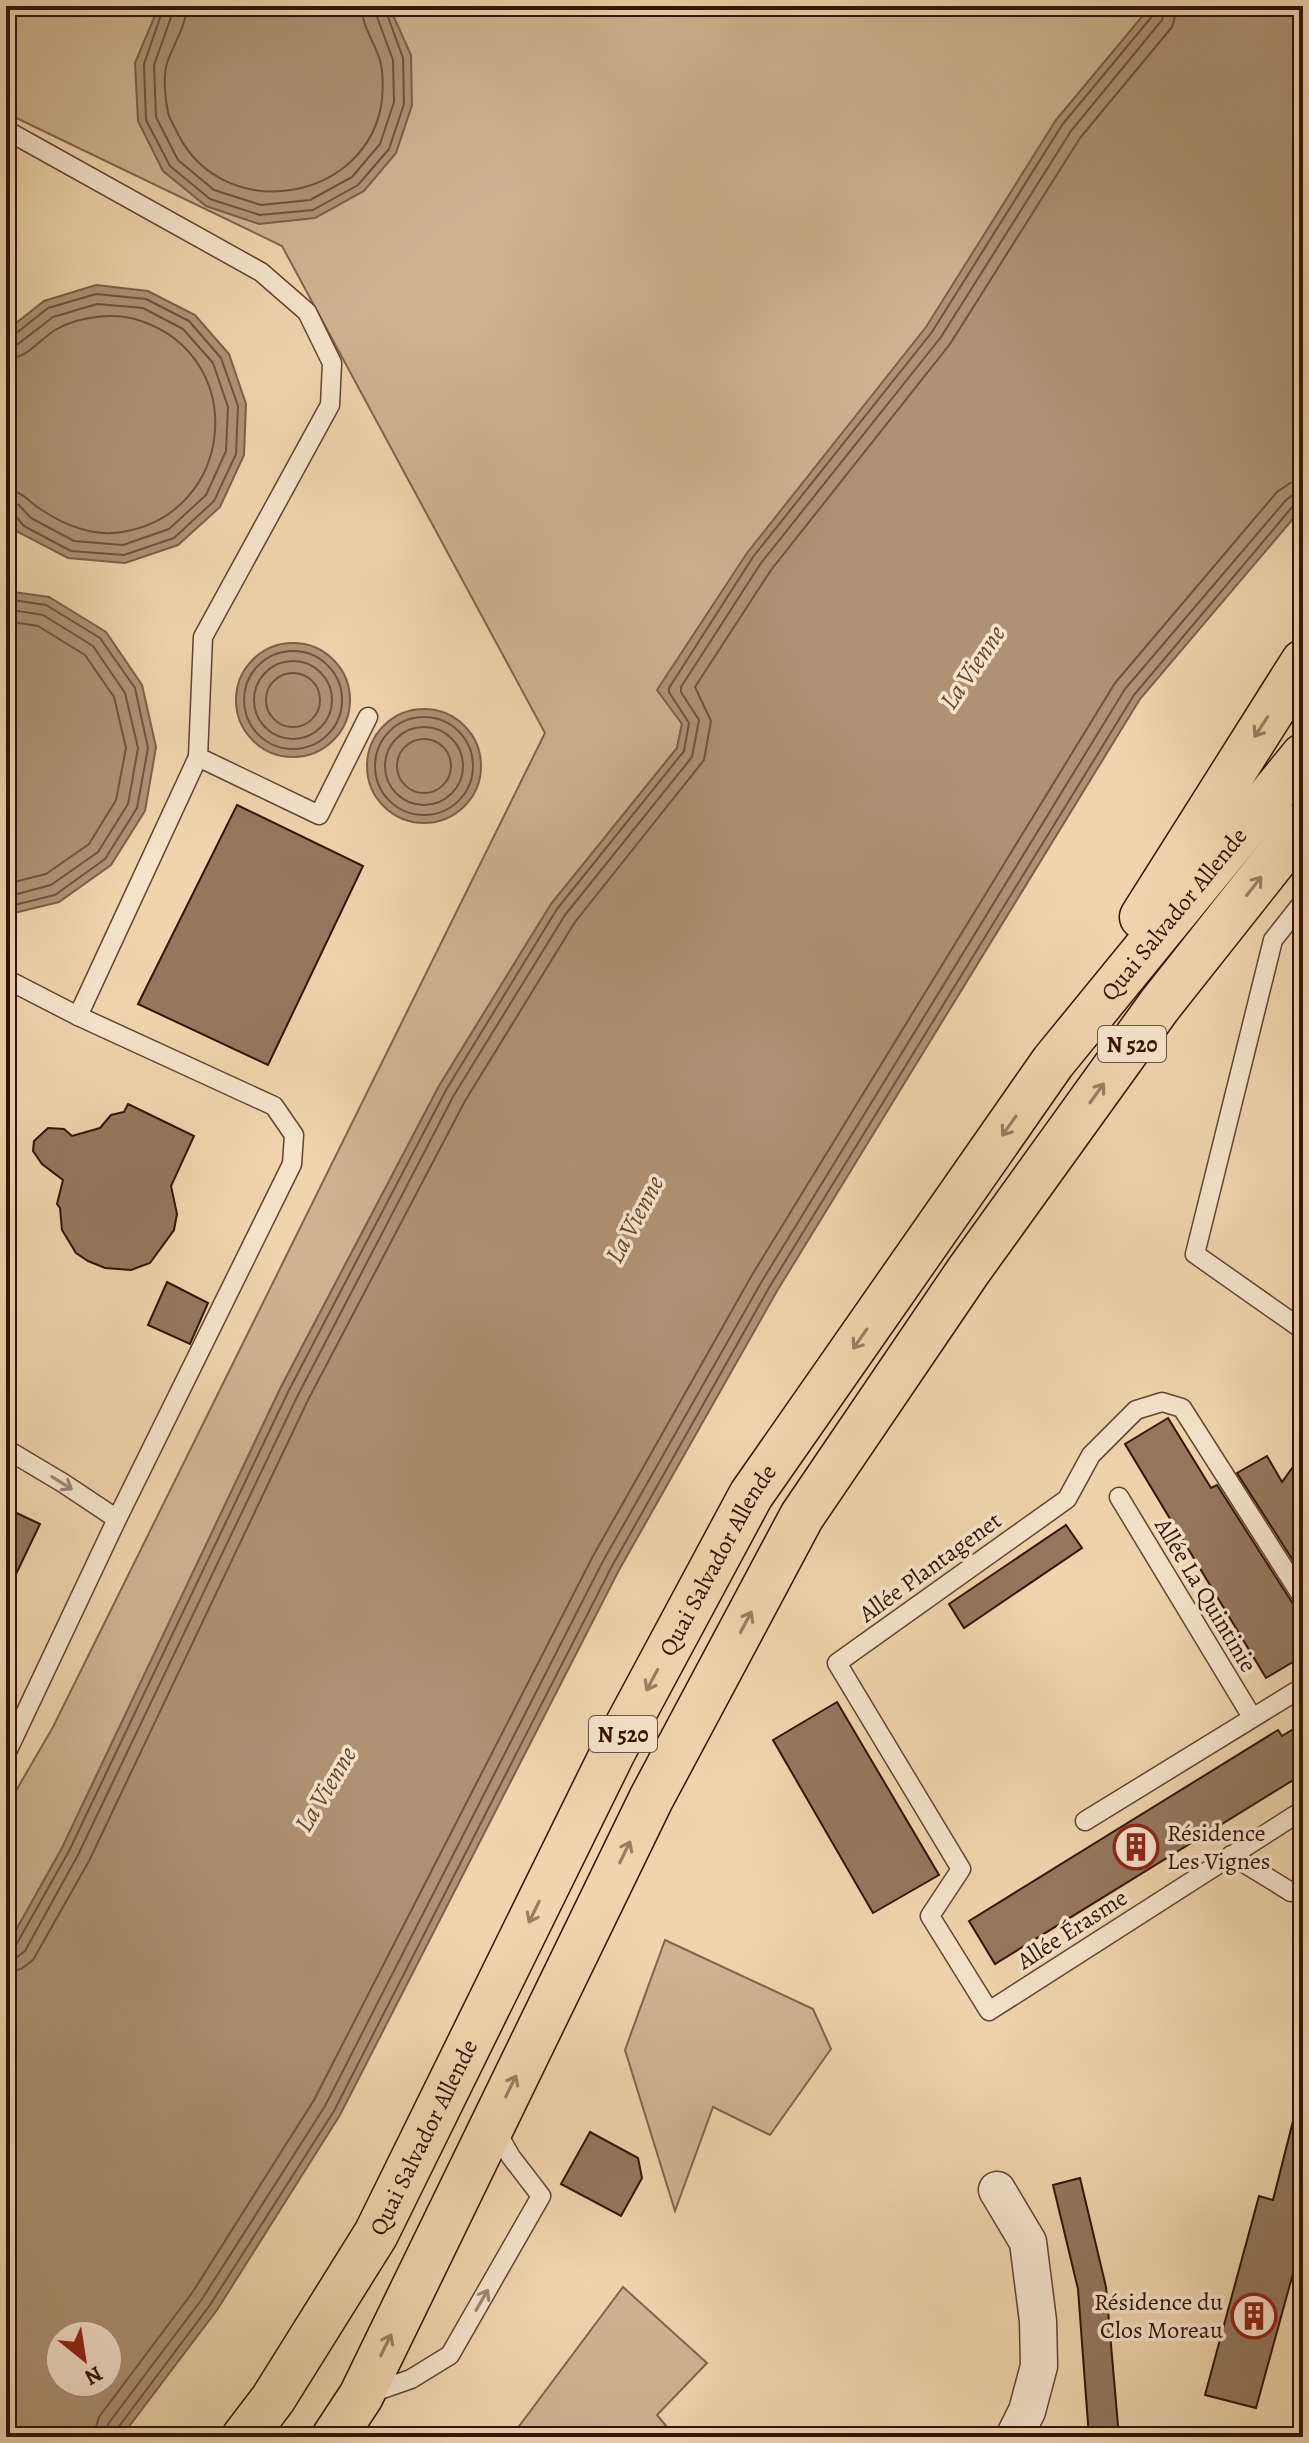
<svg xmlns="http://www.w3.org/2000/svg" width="1309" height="2443" viewBox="0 0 1309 2443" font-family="Alegreya,serif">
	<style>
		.green { fill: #cfb391; stroke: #82634c; stroke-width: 2 }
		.water { fill: #af9274; stroke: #7e5f48; stroke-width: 2; fill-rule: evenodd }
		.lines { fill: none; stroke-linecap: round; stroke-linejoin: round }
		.shore { stroke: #72523d; stroke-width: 2 }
		.building { fill: #95775d; stroke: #341306; stroke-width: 2 }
		.service-casing { stroke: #634330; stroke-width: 21 }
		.minor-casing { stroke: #634330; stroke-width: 39 }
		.primary-casing { stroke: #341306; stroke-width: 47 }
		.service { stroke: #f5e3ca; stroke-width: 18 }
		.minor { stroke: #f5e3ca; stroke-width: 36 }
		.primary { stroke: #efd4ad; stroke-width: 44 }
		.oneway { stroke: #9b7d62 }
		.oneway2 { stroke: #9e8572 }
		.labels { text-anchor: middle; stroke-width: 7; stroke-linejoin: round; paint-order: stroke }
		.shield { fill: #f5e3ca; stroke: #6e5141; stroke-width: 2 }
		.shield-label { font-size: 22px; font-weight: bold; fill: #341306 }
		.street-label { font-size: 24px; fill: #341306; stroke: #f5e3ca }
		.poi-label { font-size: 24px; fill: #341306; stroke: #f5e3ca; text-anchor: start }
		.water-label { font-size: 26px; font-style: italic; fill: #654632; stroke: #f5e3ca }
	</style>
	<rect width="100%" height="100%" fill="#efd4ad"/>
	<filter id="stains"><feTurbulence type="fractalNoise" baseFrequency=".0025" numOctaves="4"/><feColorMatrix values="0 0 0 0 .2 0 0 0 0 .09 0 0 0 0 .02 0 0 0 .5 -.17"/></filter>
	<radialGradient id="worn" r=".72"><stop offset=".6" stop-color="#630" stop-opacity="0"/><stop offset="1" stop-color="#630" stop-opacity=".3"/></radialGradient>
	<g class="green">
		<polygon points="6,6 1151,6 1056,120 682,724 677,748 551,904 439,1086 281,1387 62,1848 6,1948 6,1808 53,1727 545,733 282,246 6,113"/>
		<polygon points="665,1940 813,2009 831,2049 770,2135 713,2107 675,2211 625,2050"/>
		<polygon points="623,2287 707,2363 657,2415 672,2433 668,2437 511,2437"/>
	</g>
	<g class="water">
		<polygon points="159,6 389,6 411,55 412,105 396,153 364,191 315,218 259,224 206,206 163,171 138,121 135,63"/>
		<path d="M1151,6H1303V507L1140,699L777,1291L619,1570L340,2115L217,2310L121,2437H6V1948L62,1848L281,1387L439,1086L551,904L677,748L682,724L657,690L747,553L926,327L1056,120ZM108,2335V2383H60V2335Z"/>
		<polygon points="96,285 148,291 195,315 229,354 246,404 244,455 220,507 178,545 125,563 68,558 18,532 6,516 6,331 44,301"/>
		<polygon points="6,591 49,597 106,632 142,685 156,747 145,811 111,865 59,902 6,915"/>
		<circle cx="293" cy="700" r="57"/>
		<circle cx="424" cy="766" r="57"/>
	</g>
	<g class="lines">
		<g class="shore">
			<polyline points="164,6 144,64 146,120 170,166 210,199 260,215 313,210 358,185 389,149 404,104 403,58 384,6"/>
			<polyline points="175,6 154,65 156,117 178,160 214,190 261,205 310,200 352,177 380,144 394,102 393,60 373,6"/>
			<path d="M187,6C186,26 173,45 167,63C163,76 165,99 168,112C169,119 175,127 178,134C224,226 369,202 382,100C383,88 383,69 379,57C373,41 362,24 361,6"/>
			<polyline points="6,337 14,335 48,308 96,294 146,299 189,321 221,358 238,406 236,454 214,501 174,538 124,555 71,551 24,526 13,513 6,512"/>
			<polyline points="6,347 18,344 53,317 97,304 143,308 183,329 213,363 228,407 226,451 206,495 169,529 123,545 74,541 31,518 19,505 6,502"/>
			<path d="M6,359C29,358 39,339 57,329C80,316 116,312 141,321C250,358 235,514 122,532C94,537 64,525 42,510C28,502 24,491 6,490"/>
			<polyline points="6,599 46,605 100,638 135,688 148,748 137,808 105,859 55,895 6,907"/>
			<polyline points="6,609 43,615 93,646 125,693 138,748 128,804 98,852 51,885 6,897"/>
			<polyline points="6,621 38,626 85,655 114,697 126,748 116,800 89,844 46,874 6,884"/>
			<circle cx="293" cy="700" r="49"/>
			<circle cx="293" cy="700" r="39"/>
			<circle cx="293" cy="700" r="27"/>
			<circle cx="424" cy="766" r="49"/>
			<circle cx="424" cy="766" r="39"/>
			<circle cx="424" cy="766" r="27"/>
			<polyline points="6,1950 16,1945 69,1851 289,1390 446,1090 557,909 684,751 689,723 669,692 669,688 753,557 932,332 1062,125 1154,14 1156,6"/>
			<polyline points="6,1960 16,1958 25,1951 78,1855 298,1395 454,1095 565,915 692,757 699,720 681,692 681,687 761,563 941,337 1071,131 1162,20 1166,6"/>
			<polyline points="6,1972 21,1969 33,1960 89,1861 308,1400 465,1101 575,922 704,760 711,721 695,687 771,570 950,344 1080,138 1172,27 1178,6"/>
			<polyline points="93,2437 99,2417 192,2293 314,2100 593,1556 752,1275 1115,683 1277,492 1290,483 1303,481"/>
			<polyline points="105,2437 108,2424 202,2299 325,2106 603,1561 762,1281 1125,689 1286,500 1294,494 1303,493"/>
			<polyline points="115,2437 117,2429 210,2305 334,2111 612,1566 770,1286 1134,695 1293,506 1303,503"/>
		</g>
	</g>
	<g class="building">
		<polygon points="237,805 363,866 268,1065 138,1004"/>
		<polygon points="128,1104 194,1136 171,1186 177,1214 174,1230 150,1263 131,1270 105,1268 88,1261 76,1253 62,1230 60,1208 57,1204 63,1180 42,1164 33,1151 34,1141 48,1128 64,1129 72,1136 100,1128 111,1115 124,1112"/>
		<polygon points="167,1282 208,1303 190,1344 148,1325"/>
		<polygon points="1168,1418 1211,1488 1217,1485 1293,1604 1303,1610 1303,1656 1266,1678 1125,1444"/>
		<polygon points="1303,1453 1303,1576 1237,1473 1267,1456 1282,1482"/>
		<polygon points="6,1508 40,1524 6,1595"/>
		<polygon points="1066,1525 1082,1548 964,1628 949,1604"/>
		<polygon points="837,1702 939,1875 873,1913 773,1740"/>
		<polygon points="1303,1723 1303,1774 995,1964 969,1921 1278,1730 1282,1736"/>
		<polygon points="1293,2121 1303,2122 1303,2237 1256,2408 1205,2395 1259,2196 1273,2200"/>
		<polygon points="590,2132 638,2158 642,2178 621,2216 561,2184"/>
		<polygon points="1080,2178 1106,2287 1119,2437 1089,2437 1078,2289 1053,2185"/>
	</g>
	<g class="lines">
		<g class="service-casing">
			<g id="service">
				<polyline points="6,130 261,272 307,312 332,363 330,405 203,637 198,757"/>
				<polyline points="1303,902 1273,940 1195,1254 1303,1330"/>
				<polyline points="6,979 78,1016 274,1106 294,1135 292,1164 117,1519 6,1754"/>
				<polyline points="78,1016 198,757 319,815 368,717"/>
				<polyline points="6,1449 63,1483 117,1519"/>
				<polyline points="1119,1497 1252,1717"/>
				<polyline points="1303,1598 1182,1408 1162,1402 1136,1410 1091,1455 1067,1499 837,1663 961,1869 930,1916 989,2011 1303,1810"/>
				<polyline points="1085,1821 1303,1687"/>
				<polyline points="1231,1855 1291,1892 1303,1888"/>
				<polyline points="368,2394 411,2379 450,2355 541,2196 511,2157 494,2127"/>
			</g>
		</g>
		<g class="minor-casing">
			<polyline id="minor" points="997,2190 1028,2242 1038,2321 1039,2366 1027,2411 1014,2437"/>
		</g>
		<g class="primary-casing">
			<g id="primary">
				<polyline points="1142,917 1303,662"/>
				<path id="s1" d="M244,2437L273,2399L376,2234L613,1752L751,1495L1053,1062L1303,756"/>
				<polyline points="334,2437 361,2396 651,1799 802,1516 969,1270 1159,1006 1303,824"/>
			</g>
		</g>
		<use href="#service" class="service"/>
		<use href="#minor" class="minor"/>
		<use href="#primary" class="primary"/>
	</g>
	<defs><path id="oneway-shaft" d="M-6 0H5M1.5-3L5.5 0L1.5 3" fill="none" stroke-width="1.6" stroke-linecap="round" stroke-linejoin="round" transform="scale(2)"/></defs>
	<g class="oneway">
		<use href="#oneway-shaft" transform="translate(1261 727) rotate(123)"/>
		<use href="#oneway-shaft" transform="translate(1254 886) rotate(-52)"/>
		<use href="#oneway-shaft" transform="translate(1097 1093) rotate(-54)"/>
		<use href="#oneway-shaft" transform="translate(1009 1126) rotate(125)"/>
		<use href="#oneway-shaft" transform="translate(860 1339) rotate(125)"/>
		<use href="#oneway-shaft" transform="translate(746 1622) rotate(-62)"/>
		<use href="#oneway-shaft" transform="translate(652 1680) rotate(118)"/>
		<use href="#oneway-shaft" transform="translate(625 1852) rotate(-64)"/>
		<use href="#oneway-shaft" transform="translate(534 1912) rotate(116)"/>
		<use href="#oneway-shaft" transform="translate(511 2086) rotate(-64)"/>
		<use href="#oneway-shaft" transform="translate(386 2345) rotate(-64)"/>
	</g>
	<g class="oneway2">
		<use href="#oneway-shaft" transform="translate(62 1483) rotate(32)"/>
		<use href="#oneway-shaft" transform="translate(482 2300) rotate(-60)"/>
	</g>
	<defs>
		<g id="building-ring" transform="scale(2.3)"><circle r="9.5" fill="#f5e3ca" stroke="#8f2418" stroke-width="1.5"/><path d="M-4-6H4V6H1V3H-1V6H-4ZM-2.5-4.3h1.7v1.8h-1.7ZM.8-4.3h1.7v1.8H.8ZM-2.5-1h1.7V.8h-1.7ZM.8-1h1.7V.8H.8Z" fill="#8f2418"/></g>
	</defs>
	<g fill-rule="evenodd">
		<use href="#building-ring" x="1136" y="1847"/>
		<use href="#building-ring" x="1254" y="2316"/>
	</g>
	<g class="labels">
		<g class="shield">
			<rect x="1098" y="1026" width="68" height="36" rx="6"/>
			<rect x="589" y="1716" width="68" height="36" rx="6"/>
		</g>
		<g class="shield-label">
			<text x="1132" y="1052">N 520</text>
			<text x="623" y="1742">N 520</text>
		</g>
		<g class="street-label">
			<text dy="8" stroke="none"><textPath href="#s1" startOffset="1790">Quai Salvador Allende</textPath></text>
			<text dy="8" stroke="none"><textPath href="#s1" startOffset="998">Quai Salvador Allende</textPath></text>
			<text transform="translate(930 1567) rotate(-36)" y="8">Allée Plantagenet</text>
			<text transform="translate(1206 1595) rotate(59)" y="8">Allée La Quintinie</text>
			<text transform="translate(1072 1929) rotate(-33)" y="8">Allée Érasme</text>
			<text dy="8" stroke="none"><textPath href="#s1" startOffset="350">Quai Salvador Allende</textPath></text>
		</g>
		<g class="poi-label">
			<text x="1167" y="1841">Résidence<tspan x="1167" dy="28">Les Vignes</tspan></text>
			<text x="1223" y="2310" text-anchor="end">Résidence du<tspan x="1223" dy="28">Clos Moreau</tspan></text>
		</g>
		<g class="water-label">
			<text transform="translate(972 667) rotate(-56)" y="9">La Vienne</text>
			<text transform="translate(634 1219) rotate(-62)" y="9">La Vienne</text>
			<text transform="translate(325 1789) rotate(-59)" y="9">La Vienne</text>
		</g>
	</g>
	<rect width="1309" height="2443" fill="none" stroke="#efd4ad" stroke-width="32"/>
	<rect x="8" y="8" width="1293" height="2427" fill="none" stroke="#341306" stroke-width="4"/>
	<rect x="16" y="16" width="1277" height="2411" fill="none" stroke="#341306" stroke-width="2"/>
	<g transform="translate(84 2359) rotate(150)"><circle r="38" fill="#f5e3ca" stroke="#a8907c" stroke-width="2"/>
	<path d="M0-6L14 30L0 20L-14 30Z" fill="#8f2418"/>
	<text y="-12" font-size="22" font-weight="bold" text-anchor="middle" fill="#341306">N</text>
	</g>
	<rect width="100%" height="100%" filter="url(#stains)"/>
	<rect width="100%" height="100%" fill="url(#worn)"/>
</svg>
